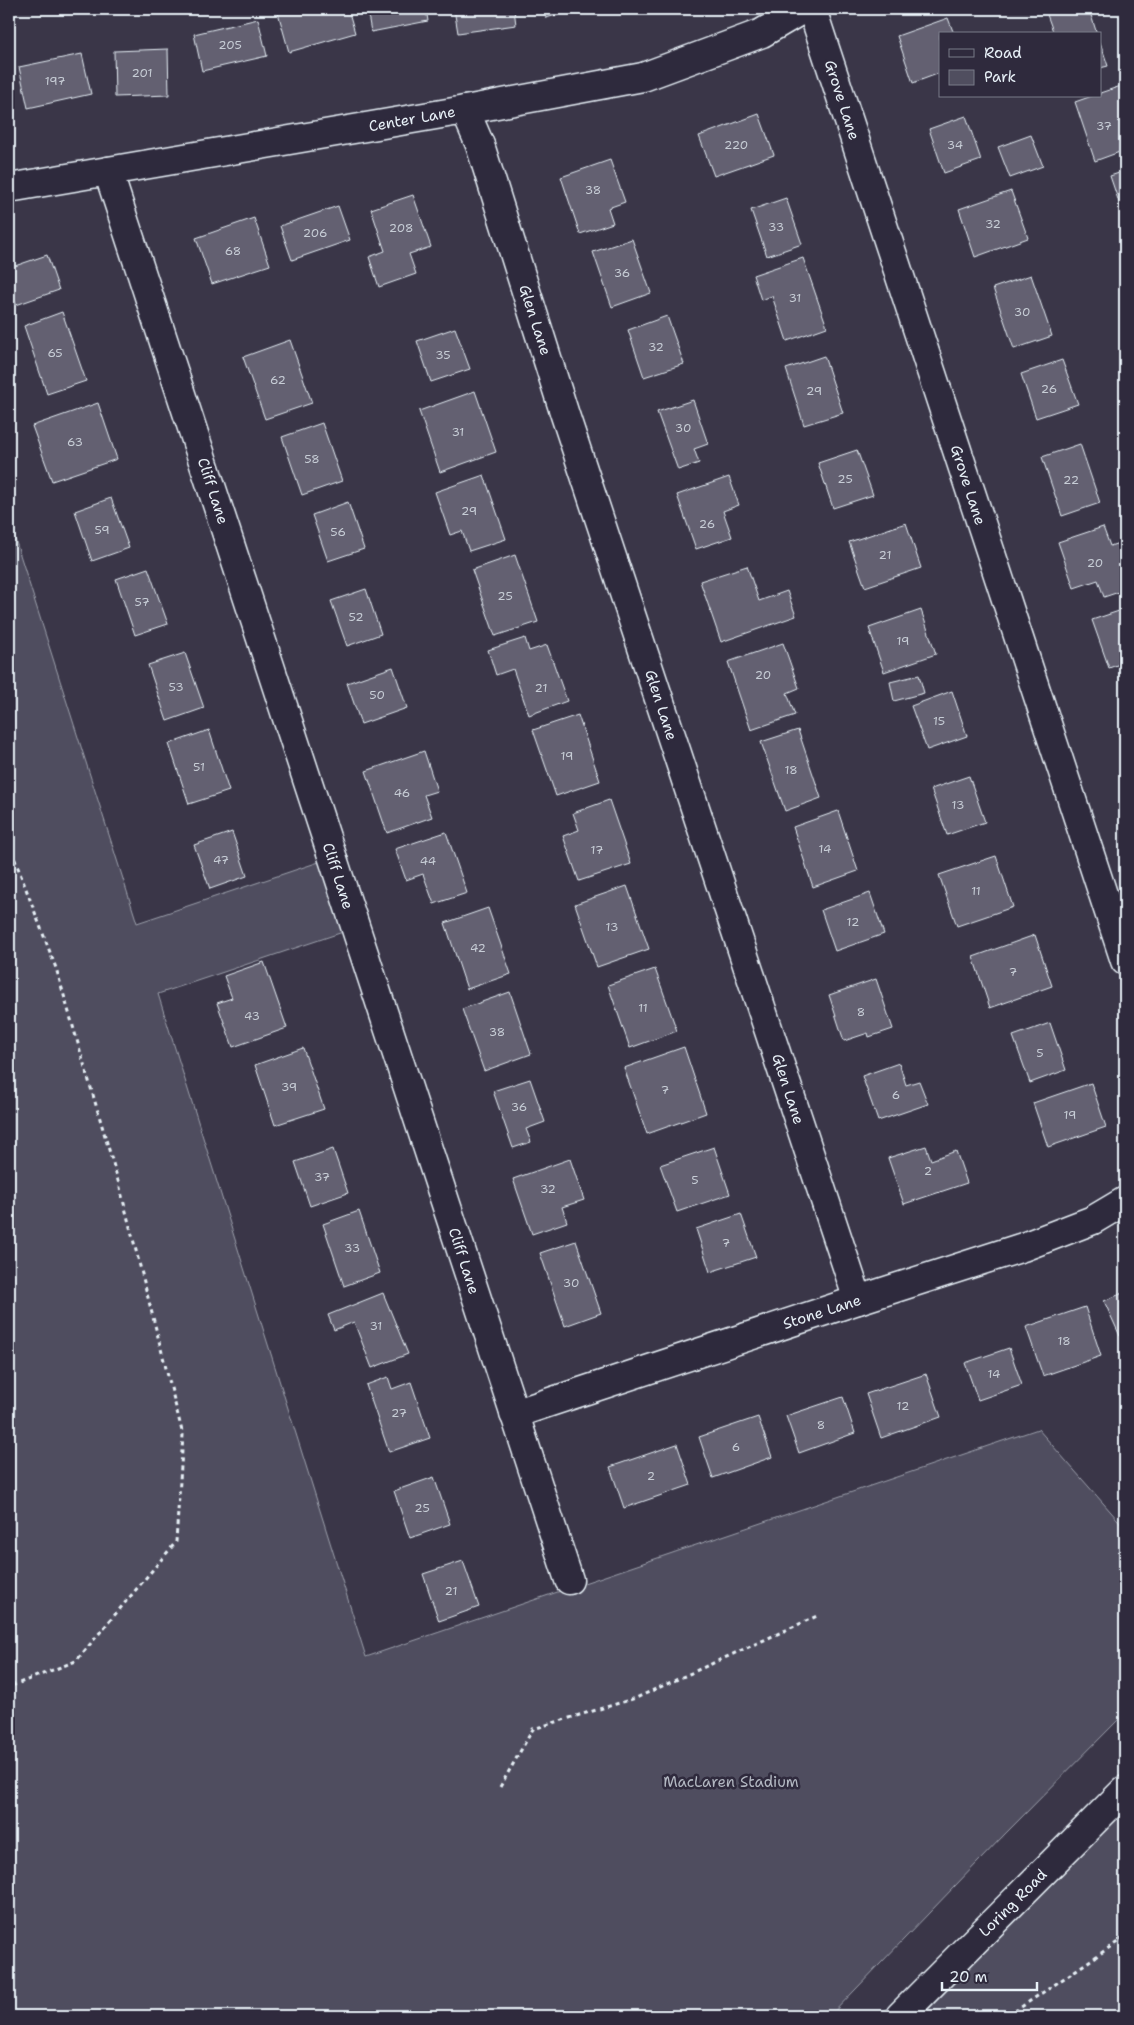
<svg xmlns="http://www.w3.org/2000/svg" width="1134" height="2025" viewBox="0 0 1134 2025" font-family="'Shantell Sans',sans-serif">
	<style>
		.green { fill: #504e5f; stroke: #9ca0ac }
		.building { fill: #636171; stroke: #e8f1f8 }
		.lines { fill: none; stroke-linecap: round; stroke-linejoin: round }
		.minor-casing { stroke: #e8f1f8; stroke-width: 31 }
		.tertiary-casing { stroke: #e8f1f8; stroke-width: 31 }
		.path { stroke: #e8f1f8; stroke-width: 3; stroke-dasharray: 4 4; stroke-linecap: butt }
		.minor { stroke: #2f2a3d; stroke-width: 28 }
		.tertiary { stroke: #2f2a3d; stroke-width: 28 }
		.labels { text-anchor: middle; stroke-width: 5; stroke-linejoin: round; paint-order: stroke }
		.number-label { font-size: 12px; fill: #c7cdd6 }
		.street-label { font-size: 15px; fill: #e8f1f8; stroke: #2f2a3d }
		.park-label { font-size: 15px; fill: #b3b8c2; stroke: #2f2a3d }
	</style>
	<rect width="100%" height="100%" fill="#3a3648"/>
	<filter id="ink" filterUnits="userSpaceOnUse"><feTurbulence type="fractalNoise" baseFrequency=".02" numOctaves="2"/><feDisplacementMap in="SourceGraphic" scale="10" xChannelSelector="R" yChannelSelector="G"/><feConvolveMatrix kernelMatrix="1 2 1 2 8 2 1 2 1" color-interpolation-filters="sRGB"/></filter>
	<g filter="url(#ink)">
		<g class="green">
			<polygon points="9,520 137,923 322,861 346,931 158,994 366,1657 1038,1429 1125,1528 1125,1713 1004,1835 830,2016 9,2016"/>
			<polygon points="1125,1809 1125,2016 922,2016"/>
		</g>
		<g class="building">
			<polygon points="277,9 348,9 355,33 289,52"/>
			<polygon points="367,9 426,9 428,21 371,32"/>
			<polygon points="454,9 514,9 516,25 458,33"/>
			<polygon points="543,9 577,9 546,18"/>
			<polygon points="1056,9 1089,9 1097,34 1054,34 1046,12"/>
			<polygon points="948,18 954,34 940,34 940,73 913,83 897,36"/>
			<polygon points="258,19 267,56 202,71 194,34"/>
			<polygon points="1100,42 1108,66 1100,68"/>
			<polygon points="168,49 169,95 115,97 114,51"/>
			<polygon points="82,54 91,94 28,108 19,67"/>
			<polygon points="1124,85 1125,150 1095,161 1075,102 1092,96 1100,96 1100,93"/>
			<polygon points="759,114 774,155 714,176 699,136"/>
			<polygon points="966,116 981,160 944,173 929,129"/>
			<polygon points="1031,135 1043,166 1010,178 998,147"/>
			<polygon points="610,160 625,202 608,208 613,223 580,234 561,177"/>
			<polygon points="1125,171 1125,220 1110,176"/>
			<polygon points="1011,191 1028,238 975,257 959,209"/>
			<polygon points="413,195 431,247 409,254 416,274 379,287 369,257 385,251 371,209"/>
			<polygon points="786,198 802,244 767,256 751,210"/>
			<polygon points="338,206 350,240 292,260 280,226"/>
			<polygon points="254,218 270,265 212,284 196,238"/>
			<polygon points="632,239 651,293 612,307 593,252"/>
			<polygon points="47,255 59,290 16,305 9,283 9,268"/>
			<polygon points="803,258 827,327 787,341 772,296 761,300 753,275"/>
			<polygon points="1031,275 1052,336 1014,349 993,288"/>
			<polygon points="62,312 86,381 47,394 24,326"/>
			<polygon points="667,316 684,364 644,377 628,330"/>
			<polygon points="455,328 470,369 431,382 417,341"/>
			<polygon points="290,340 312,403 265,419 243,357"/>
			<polygon points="824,356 843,413 804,425 786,369"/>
			<polygon points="1062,360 1078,404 1036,418 1021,374"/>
			<polygon points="475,391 496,452 440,472 419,411"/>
			<polygon points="693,400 708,444 694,449 699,463 678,470 657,412"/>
			<polygon points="98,403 117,459 52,481 32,426"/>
			<polygon points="322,423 342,481 302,495 282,437"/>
			<polygon points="1080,444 1100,503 1062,516 1042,457"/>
			<polygon points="857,450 873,495 833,508 818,463"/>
			<polygon points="484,475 506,539 469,551 462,531 450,535 435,492"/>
			<polygon points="729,477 739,505 723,511 732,537 696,549 677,495"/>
			<polygon points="111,498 129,548 92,561 75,511"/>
			<polygon points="348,502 364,549 328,561 312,515"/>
			<polygon points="906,523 921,568 865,587 849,542"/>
			<polygon points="1103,527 1110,546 1125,541 1125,590 1104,597 1098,580 1074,588 1058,542"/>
			<polygon points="515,555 538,622 495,636 472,570"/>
			<polygon points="747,566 759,601 787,591 796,616 721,642 700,581"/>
			<polygon points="148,568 168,624 135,635 116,579"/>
			<polygon points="366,589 381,634 347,646 331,601"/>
			<polygon points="1125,609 1125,662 1109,668 1092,620"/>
			<polygon points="921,610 936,654 884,672 869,628"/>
			<polygon points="525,638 529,651 547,645 567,701 529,715 513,669 496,675 488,650"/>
			<polygon points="783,643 799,688 787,693 795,715 751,730 728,662"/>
			<polygon points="185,653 204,708 167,721 148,665"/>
			<polygon points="393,667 407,708 361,724 347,683"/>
			<polygon points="919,675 924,693 894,701 890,682"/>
			<polygon points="952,691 967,736 927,750 911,706"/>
			<polygon points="578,715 600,781 556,796 533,730"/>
			<polygon points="209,730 229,791 189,804 169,744"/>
			<polygon points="798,730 821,798 785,811 761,742"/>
			<polygon points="424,751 437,791 424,795 432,817 387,833 366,771"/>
			<polygon points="969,776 985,822 947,835 931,789"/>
			<polygon points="609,800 631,864 579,881 563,836 579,830 573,813"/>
			<polygon points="838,811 858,871 813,887 793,827"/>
			<polygon points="232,832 247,876 210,889 194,845"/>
			<polygon points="446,832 467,893 434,904 423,874 406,880 395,849"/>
			<polygon points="996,856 1013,907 957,926 939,875"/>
			<polygon points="627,886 649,949 597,967 575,904"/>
			<polygon points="870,893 884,934 835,951 821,910"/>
			<polygon points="488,908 511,974 467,989 445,923"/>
			<polygon points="1035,935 1052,986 990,1008 973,957"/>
			<polygon points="264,962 287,1028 233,1047 217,1003 232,998 224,976"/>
			<polygon points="655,969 677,1031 630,1048 608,985"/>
			<polygon points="876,979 893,1029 869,1037 868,1033 844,1041 829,995"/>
			<polygon points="510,992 531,1054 484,1071 462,1009"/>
			<polygon points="1050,1023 1066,1070 1030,1083 1013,1036"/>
			<polygon points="684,1047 706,1113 647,1134 624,1068"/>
			<polygon points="303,1048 324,1109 275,1125 255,1065"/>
			<polygon points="899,1063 906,1085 919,1081 928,1104 878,1121 862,1076"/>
			<polygon points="530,1079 545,1122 526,1129 531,1142 513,1148 493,1091"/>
			<polygon points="1091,1083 1106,1127 1048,1147 1033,1103"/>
			<polygon points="926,1146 931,1160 956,1151 967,1183 904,1204 888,1158"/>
			<polygon points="714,1147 730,1194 677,1212 660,1165"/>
			<polygon points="333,1149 348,1193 310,1206 295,1162"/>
			<polygon points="570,1159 584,1200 562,1207 567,1222 532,1234 513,1179"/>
			<polygon points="359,1211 380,1273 344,1286 323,1224"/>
			<polygon points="741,1214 756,1257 710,1272 696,1229"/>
			<polygon points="576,1241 601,1313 565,1326 540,1253"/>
			<polygon points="1125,1292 1125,1334 1120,1336 1104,1301"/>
			<polygon points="383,1293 408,1354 372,1368 354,1322 334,1330 328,1315"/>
			<polygon points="1085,1307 1101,1356 1043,1376 1026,1327"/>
			<polygon points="1009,1348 1022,1385 978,1400 965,1363"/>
			<polygon points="926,1374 941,1417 881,1438 866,1394"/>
			<polygon points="388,1377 392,1389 411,1382 430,1438 389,1452 366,1385"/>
			<polygon points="843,1397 855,1433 799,1453 786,1416"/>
			<polygon points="758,1417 772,1457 713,1478 699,1437"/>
			<polygon points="677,1444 691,1485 624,1508 610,1467"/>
			<polygon points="434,1477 450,1524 410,1538 394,1491"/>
			<polygon points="463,1561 479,1607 439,1621 423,1574"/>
		</g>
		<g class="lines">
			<g class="minor-casing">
				<g id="minor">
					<polyline points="812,9 1125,961"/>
					<polyline points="465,110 480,145 565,415 858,1300"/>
					<polyline points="108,171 569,1580"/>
					<polyline points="514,1414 858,1300 1023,1247 1093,1220 1125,1201"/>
				</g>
			</g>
			<g class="tertiary-casing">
				<g id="tertiary">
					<polyline points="9,188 465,110 643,77 762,33 803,9"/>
					<polyline points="900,2016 1125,1790"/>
				</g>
			</g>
			<g class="path">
				<polyline points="9,844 56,968 119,1184 183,1435 176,1542 76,1661 9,1687"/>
				<polyline points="500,1787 533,1729 636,1698 817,1616"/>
				<polyline points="1008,2016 1125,1937"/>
			</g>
			<use href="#minor" class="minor"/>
			<use href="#tertiary" class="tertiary"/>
		</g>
	</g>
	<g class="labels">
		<g class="number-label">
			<text x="230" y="49">205</text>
			<text x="142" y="77">201</text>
			<text x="55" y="85">197</text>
			<text x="1104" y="130">37</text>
			<text x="736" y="149">220</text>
			<text x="955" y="149">34</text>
			<text x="593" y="194">38</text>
			<text x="993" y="228">32</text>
			<text x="776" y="231">33</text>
			<text x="401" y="232">208</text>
			<text x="315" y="237">206</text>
			<text x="233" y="255">68</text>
			<text x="622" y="277">36</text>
			<text x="795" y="302">31</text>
			<text x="1022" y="316">30</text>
			<text x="656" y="351">32</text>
			<text x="55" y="357">65</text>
			<text x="443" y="359">35</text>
			<text x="278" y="384">62</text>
			<text x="1049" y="393">26</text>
			<text x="814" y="395">29</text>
			<text x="683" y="432">30</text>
			<text x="458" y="436">31</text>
			<text x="75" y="446">63</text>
			<text x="312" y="463">58</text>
			<text x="845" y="483">25</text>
			<text x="1071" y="484">22</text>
			<text x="469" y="515">29</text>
			<text x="707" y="528">26</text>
			<text x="102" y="534">59</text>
			<text x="338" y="536">56</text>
			<text x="885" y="559">21</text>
			<text x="1095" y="567">20</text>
			<text x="505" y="600">25</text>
			<text x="142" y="606">57</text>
			<text x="356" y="621">52</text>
			<text x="903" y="645">19</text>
			<text x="763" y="679">20</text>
			<text x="176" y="691">53</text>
			<text x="541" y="692">21</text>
			<text x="377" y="699">50</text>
			<text x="939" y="725">15</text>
			<text x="567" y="760">19</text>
			<text x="199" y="771">51</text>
			<text x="791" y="774">18</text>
			<text x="402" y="797">46</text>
			<text x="958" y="809">13</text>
			<text x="825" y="853">14</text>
			<text x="597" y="854">17</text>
			<text x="221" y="864">47</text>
			<text x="428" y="865">44</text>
			<text x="976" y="895">11</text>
			<text x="853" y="926">12</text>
			<text x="612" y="931">13</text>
			<text x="478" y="952">42</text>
			<text x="1013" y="976">7</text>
			<text x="643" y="1012">11</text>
			<text x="861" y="1016">8</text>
			<text x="252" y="1020">43</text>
			<text x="497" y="1036">38</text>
			<text x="1040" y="1057">5</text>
			<text x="289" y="1091">39</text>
			<text x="665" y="1094">7</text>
			<text x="896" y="1099">6</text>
			<text x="519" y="1111">36</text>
			<text x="1070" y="1119">19</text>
			<text x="928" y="1175">2</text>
			<text x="322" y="1181">37</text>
			<text x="695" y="1184">5</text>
			<text x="548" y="1193">32</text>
			<text x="726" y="1247">7</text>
			<text x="352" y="1252">33</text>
			<text x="571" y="1287">30</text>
			<text x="376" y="1330">31</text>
			<text x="1064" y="1345">18</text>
			<text x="994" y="1378">14</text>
			<text x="903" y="1410">12</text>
			<text x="399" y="1417">27</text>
			<text x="821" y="1429">8</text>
			<text x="736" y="1451">6</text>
			<text x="651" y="1480">2</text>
			<text x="422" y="1512">25</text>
			<text x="451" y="1595">21</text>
		</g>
		<g class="street-label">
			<text transform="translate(842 100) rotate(72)" y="5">Grove Lane</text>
			<text transform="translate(412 119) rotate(-10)" y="5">Center Lane</text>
			<text transform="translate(535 320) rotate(72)" y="5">Glen Lane</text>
			<text transform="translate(968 485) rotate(72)" y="5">Grove Lane</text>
			<text transform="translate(213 491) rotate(72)" y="5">Cliff Lane</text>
			<text transform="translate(661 705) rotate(72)" y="5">Glen Lane</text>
			<text transform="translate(338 876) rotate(72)" y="5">Cliff Lane</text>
			<text transform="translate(788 1089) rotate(72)" y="5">Glen Lane</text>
			<text transform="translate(464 1261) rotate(72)" y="5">Cliff Lane</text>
			<text transform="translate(822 1312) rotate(-18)" y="5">Stone Lane</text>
			<text transform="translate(1013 1903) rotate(-45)" y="5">Loring Road</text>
		</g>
		<g class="park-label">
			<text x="731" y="1787">MacLaren Stadium</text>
		</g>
	</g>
	<rect width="1134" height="2025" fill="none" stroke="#2f2a3d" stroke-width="30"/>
	<rect x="15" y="15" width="1104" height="1995" fill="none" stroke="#e8f1f8" stroke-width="2" filter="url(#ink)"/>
	<rect x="939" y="32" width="162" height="65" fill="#2f2a3d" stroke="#797a88"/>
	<rect x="949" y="49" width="25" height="8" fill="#2f2a3d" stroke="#797a88"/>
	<text x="984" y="58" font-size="15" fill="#e8f1f8">Road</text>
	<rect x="949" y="70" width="25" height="15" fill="#504e5f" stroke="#797a88"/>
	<text x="984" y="82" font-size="15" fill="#e8f1f8">Park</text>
	<path d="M942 1982v8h95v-8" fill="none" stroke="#e8f1f8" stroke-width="2.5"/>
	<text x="949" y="1982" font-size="15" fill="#e8f1f8" stroke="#2f2a3d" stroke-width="4" paint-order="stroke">20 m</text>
</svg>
